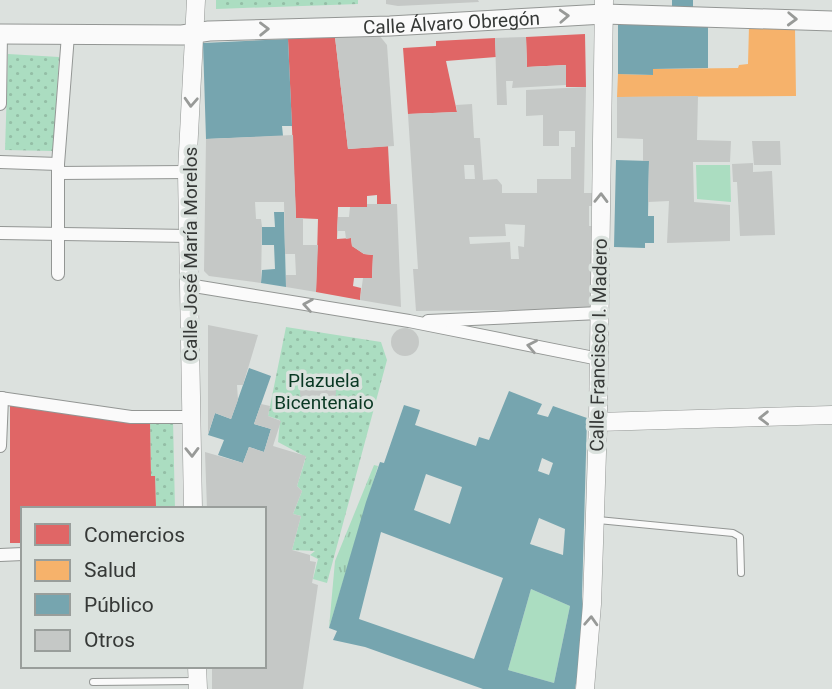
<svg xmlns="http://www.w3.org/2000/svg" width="832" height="689" viewBox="0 0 832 689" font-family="Roboto,sans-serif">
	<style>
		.grass { fill: url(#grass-tufts) }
		.park { fill: url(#park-dots) }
		.garden { fill: #abddc1 }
		.shops { fill: #e06666 }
		.health { fill: #f6b26b }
		.public { fill: #76a5af; fill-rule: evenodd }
		.building { fill: #c5c8c6; fill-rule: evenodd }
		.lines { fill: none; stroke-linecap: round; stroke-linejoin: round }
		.lane-casing { stroke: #939694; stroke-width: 8 }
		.street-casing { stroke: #939694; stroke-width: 14 }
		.secondary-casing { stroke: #939694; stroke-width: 19 }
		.primary-casing { stroke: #939694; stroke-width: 21 }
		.lane { stroke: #fafafa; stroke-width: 6 }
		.street { stroke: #fafafa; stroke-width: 12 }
		.secondary { stroke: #fafafa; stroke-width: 18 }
		.primary { stroke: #fafafa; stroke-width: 19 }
		.oneway { stroke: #989a98 }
		.labels { text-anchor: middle; stroke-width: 7; stroke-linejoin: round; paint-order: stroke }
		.street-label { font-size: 19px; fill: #363937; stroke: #dbe2de }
		.park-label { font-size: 19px; fill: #093823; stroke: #dbe2de }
	</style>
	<defs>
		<pattern id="grass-tufts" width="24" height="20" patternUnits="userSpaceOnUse" patternTransform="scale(1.75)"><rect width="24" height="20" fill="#abddc1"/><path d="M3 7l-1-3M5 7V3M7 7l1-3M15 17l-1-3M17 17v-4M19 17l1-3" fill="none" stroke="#94bea6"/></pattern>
		<pattern id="park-dots" width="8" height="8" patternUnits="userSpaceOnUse" patternTransform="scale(1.75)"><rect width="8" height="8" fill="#abddc1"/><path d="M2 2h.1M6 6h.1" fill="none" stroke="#94bea6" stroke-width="1.8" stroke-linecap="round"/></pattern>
	</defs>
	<rect width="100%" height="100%" fill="#dce1de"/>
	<polygon class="grass" points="374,465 378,466 329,628 335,561"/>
	<g class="park">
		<polygon points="216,0 358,0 358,4 216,9"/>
		<polygon points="8,54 59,57 53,151 5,150"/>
		<polygon points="286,327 381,342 387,360 327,583 313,579 318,559 310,555 315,551 292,550 301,516 293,514 302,491 297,486 306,457 278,442 280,420 268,416"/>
		<polygon points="173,420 175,509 152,509 156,505 155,477 151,476 150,421"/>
	</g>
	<g class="garden">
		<polygon points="696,165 730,165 731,202 697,199"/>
		<polygon points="531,589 570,606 554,683 508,670"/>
	</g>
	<g class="shops">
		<polygon points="585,34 586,87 566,87 566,65 527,67 526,37"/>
		<polygon points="335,37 348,149 388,146 391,204 377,204 377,195 367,196 367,207 338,207 337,239 351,238 352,246 364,254 373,255 372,278 354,278 353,286 361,288 360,300 316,292 318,219 296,218 288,39"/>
		<polygon points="495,38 496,57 446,61 457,112 408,114 403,48 436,46 436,41"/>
		<polygon points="10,402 150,421 151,476 155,476 156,506 152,509 23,509 23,543 10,543"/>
	</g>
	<polygon class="health" points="749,26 795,28 796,96 617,97 618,74 653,75 653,69 738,68 739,65 748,64"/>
	<g class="public">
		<rect x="672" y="0" width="21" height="8"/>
		<polygon points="618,20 708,22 708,68 653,69 653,75 618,74"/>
		<polygon points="288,39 292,126 282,126 283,136 206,139 203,43"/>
		<polygon points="616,160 649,161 648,216 654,216 654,243 645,243 645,248 614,247"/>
		<polygon points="274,212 284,212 286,287 261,283 262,270 275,269 274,245 262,245 262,227 275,227"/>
		<polygon points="249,368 271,376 254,424 271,429 264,452 249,447 243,463 218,455 224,440 208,435 215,413 231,419"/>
		<path d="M509,391L542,404L537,414L548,417L553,406L587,418L582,597L585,631L575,689H483L365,647L333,640L337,631L329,628L366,502L380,462L384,463L404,405L420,410L415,425L476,446L479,437L489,440ZM542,458L553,463L549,475L538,471ZM426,474L462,487L450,524L414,510ZM539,518L565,529L563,555L530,544ZM381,532L503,578L474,659L359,619ZM531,589L570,606L554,683L508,670Z"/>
	</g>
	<g class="building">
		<polygon points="386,0 478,0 479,2 398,6 386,4"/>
		<polygon points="379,35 387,45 394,146 348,149 335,37"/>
		<polygon points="526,37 527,67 566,65 566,85 512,88 513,81 506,81 507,105 497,105 495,38"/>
		<path d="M586,87L584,193H593V206H589V226H592L591,309L416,311L413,269H418L408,114L457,112L456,105L472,104L474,138H480L483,180L497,179L502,185V193H537V179H571V147H575V131H559V146H543V115L526,116V90ZM464,165H474L475,179H465ZM505,224L525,225L524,247L518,246L519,259H511L510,242L470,244L469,237L506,236Z"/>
		<polygon points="698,96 697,140 731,141 730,162 693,162 694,202 730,205 730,241 667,243 669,201 648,202 649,161 643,161 643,139 617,138 617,97"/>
		<polygon points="293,135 296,218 303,218 303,245 318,245 316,292 286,287 286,275 296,275 295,254 285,254 284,202 255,202 256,219 261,219 262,227 261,283 209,276 204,271 206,139"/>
		<polygon points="752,141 780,141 781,165 754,165"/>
		<polygon points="753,163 753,172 772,171 775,235 740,236 737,182 733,182 732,164"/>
		<polygon points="367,204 397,204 401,307 360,300 363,278 372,278 373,255 364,254 352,246 351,238 346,239 345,231 337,231 338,217 349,217 350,207 367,207"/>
		<polygon points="208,325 258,335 243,385 237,385 238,400 231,419 215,413 208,434"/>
		<circle cx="405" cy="342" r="14"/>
		<circle cx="318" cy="392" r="18"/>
		<polygon points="261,404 270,406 268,416 281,421 273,446 306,456 297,486 302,491 293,514 301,516 292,550 310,555 310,561 316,562 312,583 318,585 303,689 212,689 212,666 264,666 264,509 207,509 205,452 243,463 249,447 264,452 271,429 254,424"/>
	</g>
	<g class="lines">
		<g class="lane-casing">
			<g id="lane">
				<polyline points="598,520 733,533 740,537 741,573"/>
				<polyline points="93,682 196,681"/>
			</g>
		</g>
		<g class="street-casing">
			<g id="street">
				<polyline points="0,104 1,34"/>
				<polyline points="0,162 58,164"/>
				<polyline points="59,173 187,172"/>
				<polyline points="0,233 189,236"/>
				<polyline points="58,274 58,164 68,35"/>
				<polyline points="188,285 409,321 599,359"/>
				<polyline points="428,321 599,313"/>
				<polyline points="0,398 131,417 192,417"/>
				<polyline points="0,446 2,398"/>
				<polyline points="0,555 23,554"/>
			</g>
		</g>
		<g class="secondary-casing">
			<g id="secondary">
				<polyline points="598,422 832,415"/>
				<polyline points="193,509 187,172 196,0"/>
				<polyline points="197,666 198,689"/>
				<polyline points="585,689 592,604 598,422 604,0"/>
			</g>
		</g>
		<g class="primary-casing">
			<g id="primary">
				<path id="s1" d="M0,34L182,35L209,31L390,26L604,14L832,21"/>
			</g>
		</g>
		<use href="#lane" class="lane"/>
		<use href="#street" class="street"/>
		<use href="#secondary" class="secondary"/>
		<use href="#primary" class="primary"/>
	</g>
	<defs><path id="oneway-chevron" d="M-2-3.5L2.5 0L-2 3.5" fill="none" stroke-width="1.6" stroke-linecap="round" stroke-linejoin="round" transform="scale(1.75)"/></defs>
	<g class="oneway">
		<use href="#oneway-chevron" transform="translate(564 16) rotate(-3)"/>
		<use href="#oneway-chevron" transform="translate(792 19) rotate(2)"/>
		<use href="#oneway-chevron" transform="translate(264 29) rotate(-1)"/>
		<use href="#oneway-chevron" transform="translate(191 102) rotate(93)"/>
		<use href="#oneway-chevron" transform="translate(601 198) rotate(-89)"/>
		<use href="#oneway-chevron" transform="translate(308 305) rotate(-171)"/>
		<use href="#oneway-chevron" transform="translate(532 346) rotate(-169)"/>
		<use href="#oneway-chevron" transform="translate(764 418) rotate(179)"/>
		<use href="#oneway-chevron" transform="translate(192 452) rotate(89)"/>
		<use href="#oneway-chevron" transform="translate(591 621) rotate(-87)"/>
	</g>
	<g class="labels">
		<g class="street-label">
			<text dy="7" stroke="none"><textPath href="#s1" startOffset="452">Calle Álvaro Obregón</textPath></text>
			<text transform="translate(190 254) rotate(-90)" y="7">Calle José María Morelos</text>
			<text transform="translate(598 345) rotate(-89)" y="7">Calle Francisco I. Madero</text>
		</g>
		<g class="park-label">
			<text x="324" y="387">Plazuela<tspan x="324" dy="22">Bicentenaio</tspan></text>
		</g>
	</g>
	<rect x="21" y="507" width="245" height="161" fill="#dbe2de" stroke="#999e9b" stroke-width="2"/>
	<rect x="35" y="524" width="35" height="21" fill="#e06666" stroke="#999e9b" stroke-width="2"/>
	<text x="84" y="542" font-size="21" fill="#363937">Comercios</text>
	<rect x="35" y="560" width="35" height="21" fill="#f6b26b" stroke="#999e9b" stroke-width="2"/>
	<text x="84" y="577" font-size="21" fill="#363937">Salud</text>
	<rect x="35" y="594" width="35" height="21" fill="#76a5af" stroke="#999e9b" stroke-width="2"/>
	<text x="84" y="612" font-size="21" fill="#363937">Público</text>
	<rect x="35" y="630" width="35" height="21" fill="#c5c8c6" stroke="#999e9b" stroke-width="2"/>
	<text x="84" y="647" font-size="21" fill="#363937">Otros</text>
</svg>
